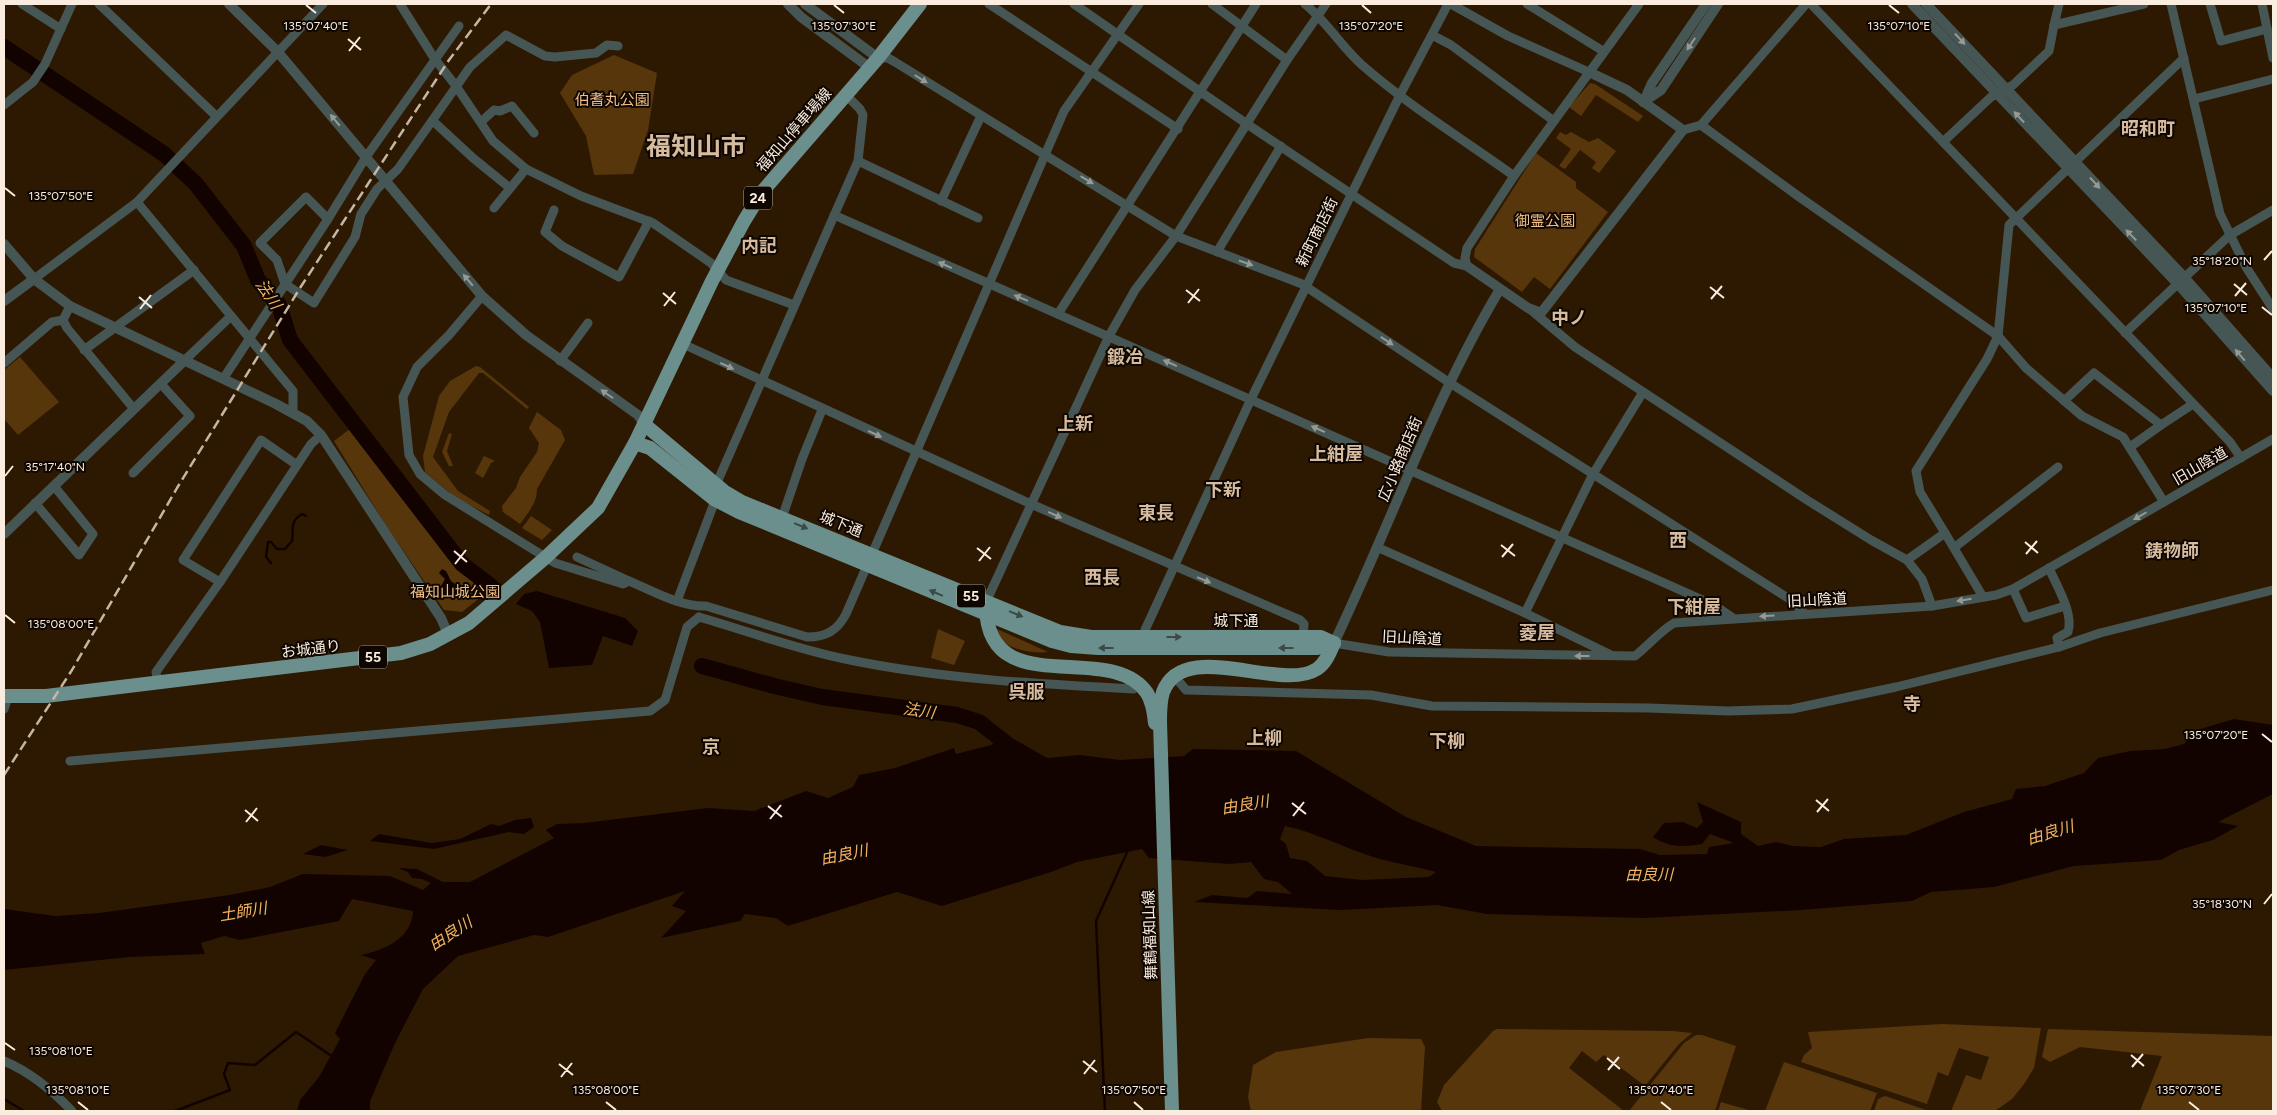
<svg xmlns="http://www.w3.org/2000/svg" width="2277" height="1115" viewBox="0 0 2277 1115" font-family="Figtree,'Noto Sans JP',sans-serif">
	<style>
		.green { fill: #57360b }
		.water { fill: #130300; fill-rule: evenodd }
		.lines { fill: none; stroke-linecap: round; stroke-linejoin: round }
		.stream { stroke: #130300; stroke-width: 2.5 }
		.river { stroke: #130300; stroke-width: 16 }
		.minor { stroke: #455655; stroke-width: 9 }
		.tertiary { stroke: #455655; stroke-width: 10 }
		.primary { stroke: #6a8f8c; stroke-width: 14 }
		.rail { stroke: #c5b6a5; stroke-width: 2.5; stroke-dasharray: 10 5; stroke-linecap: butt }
		.oneway { fill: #969a93 }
		.oneway2 { fill: #3c4a46 }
		.ticks { fill: none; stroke: #faecde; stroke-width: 2 }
		.labels { text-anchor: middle; stroke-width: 4; stroke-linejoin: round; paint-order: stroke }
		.shield { fill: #0e0601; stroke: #b3a79c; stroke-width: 1 }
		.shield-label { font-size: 14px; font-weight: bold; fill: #faecde }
		.park-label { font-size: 15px; fill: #f3be85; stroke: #0e0601 }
		.street-label { font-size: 15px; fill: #faecde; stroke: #0e0601 }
		.water-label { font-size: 16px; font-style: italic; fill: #f7b160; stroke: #0e0601 }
		.quarter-label { font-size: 18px; font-weight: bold; fill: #d6bb9f; stroke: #0e0601 }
		.town-label { font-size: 25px; font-weight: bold; fill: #d6bb9f; stroke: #0e0601 }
		.ticks-label { font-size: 12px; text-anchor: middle; fill: #faecde; stroke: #0e0601; stroke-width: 4; stroke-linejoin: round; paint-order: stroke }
	</style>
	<rect width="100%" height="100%" fill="#2d1902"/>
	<g class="green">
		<polygon points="614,55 657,73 648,130 633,174 594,175 586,136 560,93 572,75"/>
		<polygon points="1590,83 1595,84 1643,116 1638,122 1596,95 1581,116 1569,107"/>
		<polygon points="1560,132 1566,135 1571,132 1589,142 1598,138 1616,151 1599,173 1592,168 1596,162 1580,150 1565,169 1559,166 1571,149 1556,138"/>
		<polygon points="1536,153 1576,182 1576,188 1608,212 1550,289 1534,277 1522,292 1474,257 1475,249"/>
		<polygon points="20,357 59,402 18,435 4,419 4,370"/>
		<polygon points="476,366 480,367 529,407 527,409 483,373 479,373 449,412 433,457 458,491 490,511 489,515 456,498 425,472 423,456 439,396 450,381"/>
		<path d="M537,412L561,430L565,440L537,489C537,503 528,513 520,524L503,512L502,506L516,488L520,477L537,452L539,443L529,428Z"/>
		<polygon points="350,429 464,574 487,592 462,612 444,610 387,527 334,441"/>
		<polygon points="449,433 452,434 447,451 453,466 449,466 442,452"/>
		<polygon points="484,456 495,461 491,463 483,478 475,473"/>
		<polygon points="531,516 552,530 542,540 522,528"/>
		<polygon points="938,629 965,641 954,665 931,658"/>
		<path d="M997,629L1048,652C1033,654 997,649 997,629Z"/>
		<polygon points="1942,1024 2041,1028 2034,1068 2024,1084 2012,1099 1995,1111 1951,1111 1966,1075 1981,1080 1989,1057 1959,1048 1948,1076 1938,1072 1927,1104 1801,1062 1804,1055 1812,1048 1808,1032"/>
		<polygon points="1497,1029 1673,1031 1692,1033 1679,1044 1645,1086 1604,1055 1596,1062 1582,1051 1569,1068 1624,1111 1442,1111 1437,1102 1444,1085 1493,1031"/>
		<polygon points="2048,1029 2273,1036 2273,1111 2140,1111 2162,1056 2080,1047 2050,1062 2042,1057"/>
		<polygon points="1696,1035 1702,1035 1736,1046 1715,1111 1629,1111 1684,1043"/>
		<polygon points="1368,1038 1421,1039 1425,1047 1421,1111 1251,1111 1248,1097 1253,1065 1276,1052"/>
		<polygon points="1784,1062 1877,1093 1870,1111 1765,1111"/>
		<polygon points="1885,1096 1929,1111 1874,1111 1878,1099"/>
		<polygon points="1721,1102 1752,1111 1718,1111"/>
	</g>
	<g class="water">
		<polygon points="442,569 446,571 451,581 462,589 460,595 451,597 441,586 445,579 439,573"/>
		<polygon points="537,591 625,618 638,631 632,646 603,636 592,665 549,668 540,622 532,611 516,604 524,594"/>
		<path d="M2234,719L2273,725V794L2218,822L2238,826L2213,840L2179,850L2161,860L2074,866L1994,887L1931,892L1912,901L1801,910L1645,918L1487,914L1437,905L1341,910L1194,902L1212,895L1247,898L1257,891L1292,894L1278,882L1264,879L1251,862L1229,864L1149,858L1142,849L1077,862L1054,871L942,906L897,892L788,926L776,918L745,914L740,921L661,938L686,911L672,906L685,891L548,937L534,935L458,956L423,989L395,1043L370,1101V1111H297L300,1100L319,1077L340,1039L335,1033L365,974L376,960L361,955C385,950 412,938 413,911L352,899L339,921L240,940L224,936L201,943L205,954L129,957L4,970V909L55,916L99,913L230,895L270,887L303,874L390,876L423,890L431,883L422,879L412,878L408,872L398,868L417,869L443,882H470L554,838L546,830L557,824L584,823L708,808L754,811L806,791L828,798L853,787L859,775L895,768L954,748L956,754L991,745L1005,734L1047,758L1080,755L1120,760L1184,756L1193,749L1296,751L1406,817L1476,846L1640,849L1660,855L1707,854L1709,847L1734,843L1710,834L1702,844C1682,847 1670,848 1653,837L1664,823L1683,822L1697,828L1703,822L1697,802L1741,822V834L1758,846L1776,842L1793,846L1821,847L1844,839L1906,835L1964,812L2012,799L2016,789L2045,786L2084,773L2098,758L2130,751L2165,749L2184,744L2197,730ZM1285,826C1318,833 1348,850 1380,859C1398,864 1418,867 1436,872L1429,877L1362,880L1325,876L1307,861L1290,858L1286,844L1280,839Z"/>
		<polygon points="531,818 534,827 524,834 509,832 434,849 370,841 379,834 432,843 460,839 491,824 499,826 515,820"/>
		<polygon points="321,845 348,850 325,857 303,854"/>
	</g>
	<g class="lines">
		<g class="stream">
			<path d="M271,563L266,557L268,542H271L277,549H285L292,541C294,529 289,522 302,514L306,516"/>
			<polyline points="4,1099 24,1111"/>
			<polyline points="175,1111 230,1090 224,1074 228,1063 255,1065 296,1032 333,1057"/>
			<polyline points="1105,1111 1096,921 1128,850"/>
		</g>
		<g class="river">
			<polyline points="4,47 164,154 196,184 244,246 258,280 279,305 290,340 462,564 491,586"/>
			<polyline points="702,666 774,686 822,697 957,715 979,722 1016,751"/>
		</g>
		<g class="minor">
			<polyline points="22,4 61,29"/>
			<polyline points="99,4 216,116"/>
			<polyline points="400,4 434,58 456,86 493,141 526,169 581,196 653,223 711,263 726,280 794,305"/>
			<polyline points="989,4 1178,129"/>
			<polyline points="1074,4 1247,124 1454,263 1467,266 1465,258 1467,248 1514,176 1639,4"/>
			<polyline points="1212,4 1287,60"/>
			<path d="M1305,4C1327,22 1341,46 1362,65C1409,106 1464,140 1514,176"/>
			<polyline points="1451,4 1508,36 1591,73"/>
			<polyline points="1527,4 1603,51"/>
			<polyline points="1811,4 2230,442 2241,458"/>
			<polyline points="2059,4 2054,25 2144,4"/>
			<polyline points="2171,4 2220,214 2246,267 2273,309"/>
			<polyline points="2210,4 2221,41 2267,29"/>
			<polyline points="2262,4 2273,58"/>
			<polyline points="1432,35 1451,45 1554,121"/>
			<polyline points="878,58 888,58 895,62 1176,236 1302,284 1450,383 1791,600 1805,614"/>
			<polyline points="2194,99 2273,79"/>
			<polyline points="4,105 33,82 45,64 72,4"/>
			<polyline points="433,121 473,158 510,188"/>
			<polyline points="481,122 494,110 500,111 512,106 534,133"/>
			<polyline points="1701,125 1798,196 1998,336 2026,368 2082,416 2123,437 2164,502"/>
			<polyline points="1683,130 1701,125 1806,4"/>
			<polyline points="1944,141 1991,97 2013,85 2049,51 2054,25"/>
			<polyline points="858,161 978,218"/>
			<polyline points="941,201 981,116"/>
			<polyline points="137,202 293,391 293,412"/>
			<polyline points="494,208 526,169"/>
			<polyline points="554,210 545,232 562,246 619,277 649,221"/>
			<polyline points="834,215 1714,605 1733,618"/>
			<polyline points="328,219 306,197 260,243 277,260 285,284 314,303 355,237 361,214 377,189 398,169 470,67 506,35 545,56 555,57 596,53 607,45 618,46"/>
			<polyline points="1217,252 1281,146"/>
			<polyline points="34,279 137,202 323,4"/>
			<path d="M482,296L449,335L417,367L403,397L409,455L420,474L445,495L555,563L623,584L629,581C653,591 680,607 706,606L807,637C826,637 837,631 846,614L1064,111L1139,4"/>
			<polyline points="70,306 63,320 67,328 134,409"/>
			<polyline points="1531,310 1575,347 1807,500 1871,540 1907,560 1922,579 1932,606"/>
			<polyline points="1058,314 1256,4"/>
			<polyline points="2125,333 2230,235 2273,210"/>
			<polyline points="683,344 1031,504 1300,620 1304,624 1303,637"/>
			<polyline points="84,350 194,270"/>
			<polyline points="185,360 231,316"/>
			<polyline points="560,361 588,323"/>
			<polyline points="4,363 52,322 63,320"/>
			<polyline points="223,379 328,219 366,157 459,26"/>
			<polyline points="2064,401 2094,373 2161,425 2193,404"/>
			<polyline points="2130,447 2161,425"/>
			<polyline points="133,473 190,416 161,384"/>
			<polyline points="35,503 79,555 93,534 54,486"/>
			<polyline points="782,518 802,459 822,410"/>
			<polyline points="1945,533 1983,597"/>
			<polyline points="1955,547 2058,467"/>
			<polyline points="1379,548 1525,613 1611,655"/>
			<polyline points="577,557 629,581"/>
			<polyline points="1907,560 1945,533 1920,492 1916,471 1987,359 1998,336 2009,225 2184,58"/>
			<path d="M2049,568C2056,585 2074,613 2068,632L2057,638L2059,647"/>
			<polyline points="220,582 183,560 261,440 297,465"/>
			<polyline points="2013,589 2026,618 2065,606"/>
			<polyline points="677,601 713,506 719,478 858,161 863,115 860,109 846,95"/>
			<polyline points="986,602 1109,336 1135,290 1176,236 1287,60 1326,4"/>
			<polyline points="1525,613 1593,474 1643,392"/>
			<path d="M699,617C747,631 796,649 845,659C941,679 1037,684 1134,689"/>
			<polyline points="1144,640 1145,630 1251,399 1400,95 1448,4"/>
			<path d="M1334,643L1389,652L1635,656C1649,645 1659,632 1674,623L1932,606L1996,595L2013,589L2273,439"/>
			<polyline points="1175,677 1186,690 1371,695 1432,706 1649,708 1728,711 1792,709 1896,687 2059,647 2100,633 2273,590"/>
			<polyline points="158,683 156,672 220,582 311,444 321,435"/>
			<polyline points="4,709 8,697"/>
			<polyline points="70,761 650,711 665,700 687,627 699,617"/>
			<path d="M4,1061C30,1072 53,1091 72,1111"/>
		</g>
		<g class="tertiary">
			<polyline points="229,4 277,51 482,296 526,335 638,415 644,424"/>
			<polyline points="788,4 801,17 870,68"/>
			<polyline points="805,4 878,58"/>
			<polyline points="1912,4 2177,283 2273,391"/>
			<polyline points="1926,4 2184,277 2273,378"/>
			<polyline points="1644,101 1652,83 1706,4"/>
			<polyline points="1643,102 1661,90 1718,4"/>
			<polyline points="4,244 34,279 70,306 276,404 307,421 321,435 441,618 448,634"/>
			<polyline points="1467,266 1528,308 1541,313 1683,130 1627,90 1591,73"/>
			<polyline points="4,301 34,279"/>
			<polyline points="4,534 185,360"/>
			<path d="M1334,643C1390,526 1433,401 1500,289"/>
		</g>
		<g class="primary">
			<polyline points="644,424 725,492 742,502 1060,632 1091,637 1321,637 1334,643"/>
			<polyline points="635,443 650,448 714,499 739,512 1052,641 1071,646 1098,648 1317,648 1334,643"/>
			<path d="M986,607C988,704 1110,639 1147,693C1152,701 1154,713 1155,723"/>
			<polyline points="4,696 46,696 401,653 430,644 469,623 545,558 598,508 635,443 712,281 744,221 762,192 878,58 920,4"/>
			<path d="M1172,1111L1160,722C1160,713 1160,701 1163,692C1184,637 1280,693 1317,669C1326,663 1330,652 1334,643"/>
		</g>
		<polyline class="rail" points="4,775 72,670 177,488 300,288 449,60 491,4"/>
	</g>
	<defs><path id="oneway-solid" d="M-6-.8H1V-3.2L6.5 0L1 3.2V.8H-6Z" transform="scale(1.25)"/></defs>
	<g class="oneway">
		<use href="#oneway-solid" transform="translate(1960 39) rotate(47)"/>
		<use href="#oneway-solid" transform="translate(1691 44) rotate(124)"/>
		<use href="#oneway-solid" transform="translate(921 79) rotate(32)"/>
		<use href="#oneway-solid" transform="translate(2019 117) rotate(-133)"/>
		<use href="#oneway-solid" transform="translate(335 120) rotate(-130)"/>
		<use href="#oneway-solid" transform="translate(1087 180) rotate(31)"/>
		<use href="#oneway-solid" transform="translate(2095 183) rotate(47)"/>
		<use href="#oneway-solid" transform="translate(2131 235) rotate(-134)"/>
		<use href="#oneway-solid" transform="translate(1246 263) rotate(19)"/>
		<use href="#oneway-solid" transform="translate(945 265) rotate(-156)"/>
		<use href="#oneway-solid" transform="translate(468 280) rotate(-130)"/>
		<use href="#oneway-solid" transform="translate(1021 298) rotate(-157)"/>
		<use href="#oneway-solid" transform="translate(1387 341) rotate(33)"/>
		<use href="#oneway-solid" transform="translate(2240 355) rotate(-131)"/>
		<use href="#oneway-solid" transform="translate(1170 363) rotate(-156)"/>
		<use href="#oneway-solid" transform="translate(727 366) rotate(25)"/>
		<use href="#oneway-solid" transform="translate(607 394) rotate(-145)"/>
		<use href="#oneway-solid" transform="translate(1318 429) rotate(-156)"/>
		<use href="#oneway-solid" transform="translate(875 434) rotate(25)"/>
		<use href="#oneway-solid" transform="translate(1055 515) rotate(24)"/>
		<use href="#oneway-solid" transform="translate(2140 516) rotate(150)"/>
		<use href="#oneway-solid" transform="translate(1204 580) rotate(23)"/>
		<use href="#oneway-solid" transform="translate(1964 600) rotate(171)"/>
		<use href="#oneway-solid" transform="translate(1767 616) rotate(177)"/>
		<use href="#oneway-solid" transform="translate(1582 656) rotate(-180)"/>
	</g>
	<g class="oneway2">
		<use href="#oneway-solid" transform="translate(801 526) rotate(22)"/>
		<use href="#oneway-solid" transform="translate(936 593) rotate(-157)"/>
		<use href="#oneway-solid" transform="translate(1016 614) rotate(22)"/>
		<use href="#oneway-solid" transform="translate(1174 637)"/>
		<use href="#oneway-solid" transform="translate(1106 648) rotate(180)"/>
		<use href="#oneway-solid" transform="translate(1286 648) rotate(-180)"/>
	</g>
	<path class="ticks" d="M306,5L316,13M834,5L844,13M1362,5L1371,13M1889,5L1899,13M348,39L361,50M349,51L360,37M5,188L15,196M2264,260L2272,251M2234,284L2247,295M1710,287L1724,298M1186,290L1200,301M663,293L676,304M2235,296L2246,283M139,297L152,308M1711,299L1722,286M1188,303L1199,289M664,306L675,292M2262,307L2272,315M140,309L151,295M5,476L13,466M2025,542L2038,553M1501,545L1515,556M977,548L991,559M454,551L467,562M2026,554L2037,541M1502,557L1513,544M979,561L990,547M455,564L466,550M5,615L15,623M2262,734L2272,742M1816,800L1829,811M1292,803L1306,814M768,806L782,817M245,810L258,821M1817,812L1828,799M1293,816L1304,802M770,819L781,805M246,822L257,808M2264,904L2272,894M5,1043L15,1050M2131,1055L2144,1066M1607,1058L1620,1069M1083,1061L1097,1072M559,1064L573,1075M2132,1067L2143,1054M1608,1070L1619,1057M1084,1074L1095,1060M561,1077L572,1063M78,1102L88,1110M606,1102L616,1110M1134,1102L1143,1110M1661,1102L1671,1110M2189,1102L2199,1110"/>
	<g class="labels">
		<g class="shield">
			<rect x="744" y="186.5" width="28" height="23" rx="4"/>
			<rect x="957" y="584.5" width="28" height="23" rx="4"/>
			<rect x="359" y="645.5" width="28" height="23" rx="4"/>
		</g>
		<g class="shield-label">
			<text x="758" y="203">24</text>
			<text x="971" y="601">55</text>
			<text x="373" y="662">55</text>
		</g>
		<g class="park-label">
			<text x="612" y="105">伯耆丸公園</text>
			<text x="1545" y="226">御霊公園</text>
			<text x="455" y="597">福知山城公園</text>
		</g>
		<g class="street-label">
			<text transform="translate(794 130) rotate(-49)" y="5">福知山停車場線</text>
			<text transform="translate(1317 232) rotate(-64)" y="5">新町商店街</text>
			<text transform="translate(1400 459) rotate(-67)" y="5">広小路商店街</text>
			<text transform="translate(2200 466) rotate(-30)" y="5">旧山陰道</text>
			<text transform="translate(841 524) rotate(22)" y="5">城下通</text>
			<text transform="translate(1817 600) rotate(-3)" y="5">旧山陰道</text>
			<text x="1236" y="626">城下通</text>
			<text transform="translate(1412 638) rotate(3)" y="5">旧山陰道</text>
			<text transform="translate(311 649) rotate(-7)" y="5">お城通り</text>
			<text transform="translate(1150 935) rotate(-92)" y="5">舞鶴福知山線</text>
		</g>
		<g class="water-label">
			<text transform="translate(269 294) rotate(56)" y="6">法川</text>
			<text transform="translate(919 710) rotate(8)" y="6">法川</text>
			<text transform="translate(1245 804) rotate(-9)" y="6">由良川</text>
			<text transform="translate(2050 832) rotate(-17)" y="6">由良川</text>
			<text transform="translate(844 854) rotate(-11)" y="6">由良川</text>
			<text x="1649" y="880">由良川</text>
			<text transform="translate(243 911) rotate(-9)" y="6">土師川</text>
			<text transform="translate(450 933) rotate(-33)" y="6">由良川</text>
		</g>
		<g class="quarter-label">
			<text x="2148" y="135">昭和町</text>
			<text x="759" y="252">内記</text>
			<text x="1569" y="324">中ノ</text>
			<text x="1125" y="363">鍛冶</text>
			<text x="1075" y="430">上新</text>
			<text x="1336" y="460">上紺屋</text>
			<text x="1223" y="496">下新</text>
			<text x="1156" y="519">東長</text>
			<text x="1678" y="547">西</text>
			<text x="2172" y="557">鋳物師</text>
			<text x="1102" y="584">西長</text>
			<text x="1694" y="613">下紺屋</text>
			<text x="1537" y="639">菱屋</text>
			<text x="1026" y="698">呉服</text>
			<text x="1912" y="710">寺</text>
			<text x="1264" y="744">上柳</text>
			<text x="1447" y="747">下柳</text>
			<text x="711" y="753">京</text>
		</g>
		<g class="town-label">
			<text x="696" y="155">福知山市</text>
		</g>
	</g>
	<g class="ticks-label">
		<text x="316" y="30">135°07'40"E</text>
		<text x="844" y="30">135°07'30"E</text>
		<text x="1371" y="30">135°07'20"E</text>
		<text x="1899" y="30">135°07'10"E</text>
		<text x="61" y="200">135°07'50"E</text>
		<text x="2222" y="265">35°18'20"N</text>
		<text x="2216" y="312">135°07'10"E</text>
		<text x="55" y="471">35°17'40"N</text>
		<text x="61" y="628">135°08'00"E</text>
		<text x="2216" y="739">135°07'20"E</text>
		<text x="2222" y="908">35°18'30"N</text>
		<text x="61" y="1055">135°08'10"E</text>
		<text x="78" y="1094">135°08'10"E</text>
		<text x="606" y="1094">135°08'00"E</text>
		<text x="1134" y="1094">135°07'50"E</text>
		<text x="1661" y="1094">135°07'40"E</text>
		<text x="2189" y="1094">135°07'30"E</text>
	</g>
	<rect width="2277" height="1115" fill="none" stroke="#faecde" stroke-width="10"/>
</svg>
